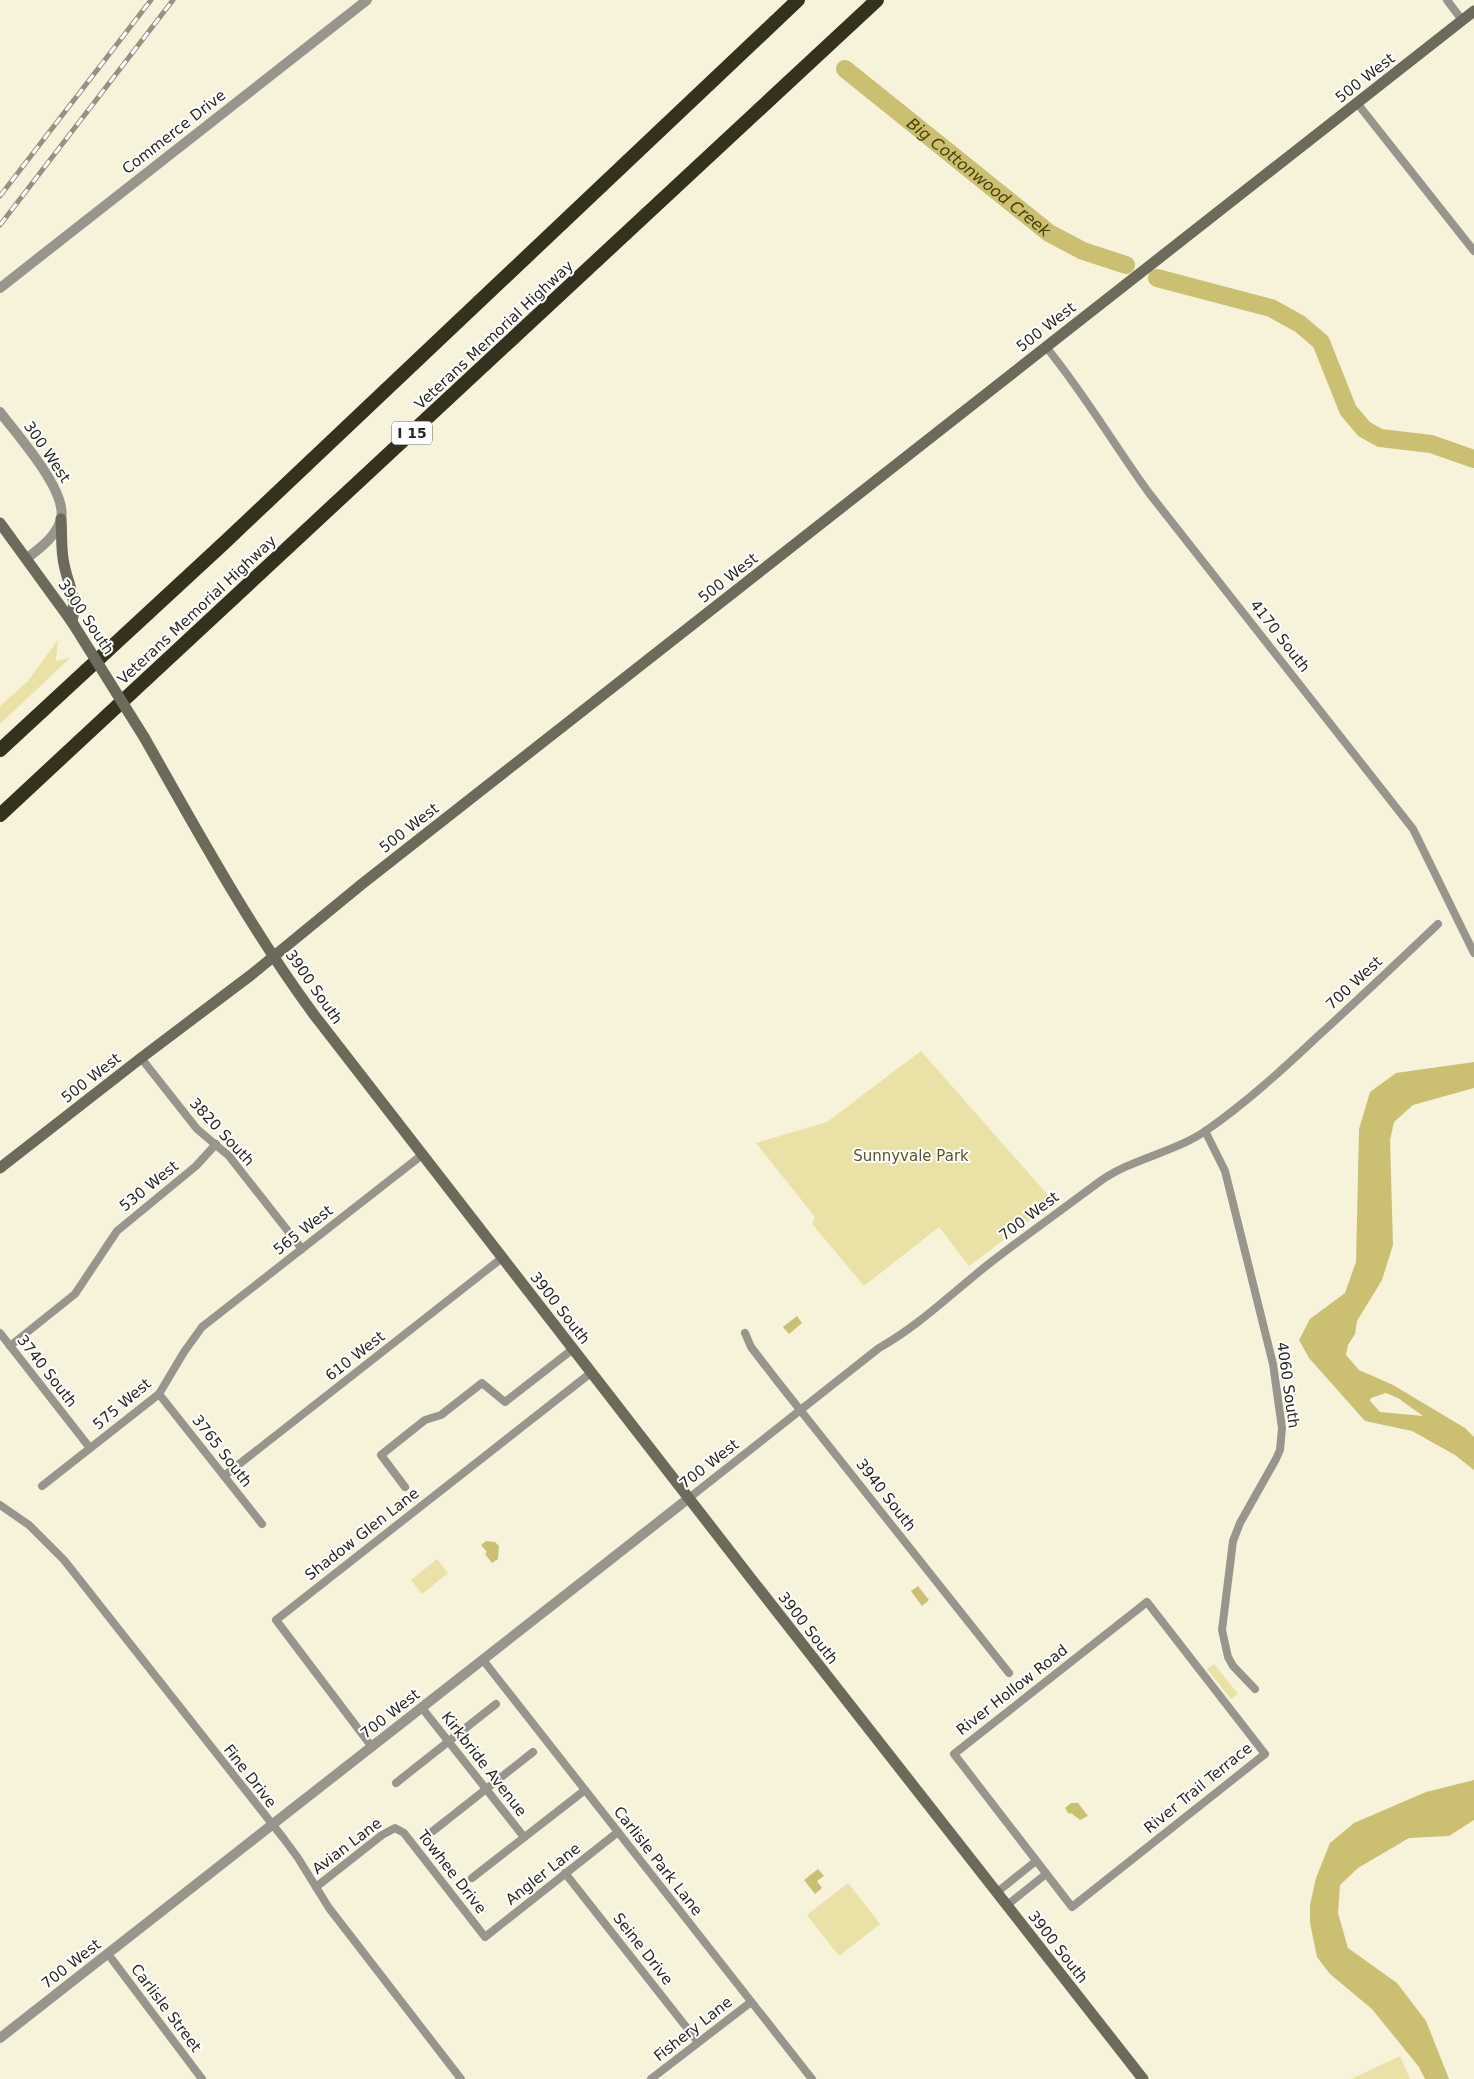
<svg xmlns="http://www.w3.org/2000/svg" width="1474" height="2079" viewBox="0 0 1474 2079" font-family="'DejaVu Sans',sans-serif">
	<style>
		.green { fill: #eae1a7 }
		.water { fill: #cbbf72; fill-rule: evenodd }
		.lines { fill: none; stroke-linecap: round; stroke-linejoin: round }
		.river { stroke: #cbbf72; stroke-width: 18 }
		.minor { stroke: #97958c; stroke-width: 8 }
		.tertiary { stroke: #97958c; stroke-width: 10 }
		.secondary { stroke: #6c6a5b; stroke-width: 11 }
		.motorway { stroke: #34321e; stroke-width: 14 }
		.rail-casing { stroke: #959281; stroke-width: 5 }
		.rail { stroke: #fff; stroke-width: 3; stroke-dasharray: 9; stroke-linecap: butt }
		.secondary-bridge { stroke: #6c6a5b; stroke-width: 11 }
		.labels { text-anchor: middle; stroke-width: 4; stroke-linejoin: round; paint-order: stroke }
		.shield { fill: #fff; stroke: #696862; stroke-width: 1 }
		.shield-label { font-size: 14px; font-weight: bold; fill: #29281f }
		.street-label { font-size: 15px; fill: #29281f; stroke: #fff }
		.park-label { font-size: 15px; fill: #5d551b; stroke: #fff }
		.water-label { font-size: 16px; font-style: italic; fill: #4b4202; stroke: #fff }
	</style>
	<rect width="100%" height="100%" fill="#f7f3db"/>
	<g class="green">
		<polygon points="58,640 56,661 70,658 0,724 0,706 28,681"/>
		<polygon points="921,1051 1054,1202 969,1266 939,1227 864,1286 812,1224 815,1217 756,1143 827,1122"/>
		<polygon points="437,1559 448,1573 422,1594 411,1580"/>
		<polygon points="1214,1664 1238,1694 1231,1699 1207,1669"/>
		<polygon points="848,1883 880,1924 839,1956 807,1915"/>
		<polygon points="1400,2056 1410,2079 1351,2079"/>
	</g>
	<g class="water">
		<path d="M1474,1062V1088L1413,1105L1394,1122L1390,1140L1393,1245L1382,1280L1357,1321L1355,1334L1348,1345L1346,1355L1359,1370L1393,1385L1465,1428L1474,1437V1470L1455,1455L1412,1431L1365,1421L1309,1358L1299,1340L1310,1319L1345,1293L1356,1262L1359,1129L1370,1092L1396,1073ZM1386,1393L1398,1398L1423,1416L1380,1412L1370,1401L1371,1398Z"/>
		<polygon points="797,1316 802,1323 789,1334 783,1327"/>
		<polygon points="486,1541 495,1542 499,1546 498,1559 492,1563 485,1554 487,1552 481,1545"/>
		<polygon points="918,1586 929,1600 922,1606 911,1591"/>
		<polygon points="1474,1780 1474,1820 1449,1836 1409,1838 1358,1868 1340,1885 1338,1913 1348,1948 1397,1983 1426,2021 1449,2079 1425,2079 1419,2067 1372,2009 1330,1974 1317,1957 1310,1923 1310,1905 1316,1878 1330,1843 1354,1823 1426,1792"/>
		<polygon points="1071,1803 1078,1803 1088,1816 1080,1820 1071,1813 1069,1814 1065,1808"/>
		<polygon points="818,1869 824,1876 817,1881 822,1888 815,1894 804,1880"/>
	</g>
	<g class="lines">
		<g class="river">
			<path id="s1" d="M845,69L1049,233L1083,251L1126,265"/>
			<polyline points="1157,278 1271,308 1300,324 1321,342 1348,410 1364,429 1380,438 1431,444 1474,459"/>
		</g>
		<g class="minor">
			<polyline points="1447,0 1462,20"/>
			<polyline points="1357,103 1474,251"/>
			<path d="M1046,347C1084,393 1114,445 1149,493L1413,829L1474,953"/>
			<polyline points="141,1058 197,1129 229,1156 302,1249"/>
			<polyline points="1205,1131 1225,1171 1273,1364 1282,1428 1280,1450 1276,1459 1240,1523 1233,1541 1222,1630 1228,1657 1233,1666 1255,1689"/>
			<polyline points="0,1333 90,1448"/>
			<polyline points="745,1333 751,1347 778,1382 1009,1673"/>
			<polyline points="10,1346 75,1294 117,1231 196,1166 216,1144"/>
			<polyline points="159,1394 262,1524"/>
			<polyline points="224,1476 502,1258"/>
			<polyline points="42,1486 159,1394 184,1352 202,1327 422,1155"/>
			<polyline points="405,1487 381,1455 425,1420 441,1415 482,1383 505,1402 573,1349"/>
			<path d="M689,1498L879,1348C920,1325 953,1292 990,1263C1026,1235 1063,1209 1099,1182C1132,1158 1174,1153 1207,1130C1247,1102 1282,1070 1317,1037C1358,1000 1398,962 1438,924"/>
			<polyline points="0,1505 29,1525 64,1560 284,1839 298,1858 329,1908 461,2079"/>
			<polygon points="1147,1602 1265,1754 1072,1907 954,1754"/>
			<polyline points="483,1660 812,2079"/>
			<polyline points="422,1708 524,1837"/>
			<polyline points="372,1747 276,1620 592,1372"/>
			<polyline points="396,1783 496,1704"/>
			<polyline points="433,1831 533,1752"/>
			<polyline points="565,1873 698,2042"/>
			<polyline points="472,1878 585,1790"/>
			<polyline points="316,1887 382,1835 395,1828 404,1833 485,1937 618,1832"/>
			<polyline points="996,1893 1036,1861"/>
			<polyline points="1006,1906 1046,1874"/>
			<polyline points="108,1954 202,2079"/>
			<polyline points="651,2079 751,2002"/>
		</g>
		<g class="tertiary">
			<polyline points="0,288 367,0"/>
			<path d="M0,412C17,435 68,491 61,519C56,537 40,548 26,559"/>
			<polyline points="0,2038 689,1498"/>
		</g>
		<g class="secondary">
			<path d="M61,519C62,532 61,545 63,558C66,583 78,594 72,622"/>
			<polyline points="0,523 72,622"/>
			<path d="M144,737C198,832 250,928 315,1016L753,1581L1143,2079"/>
			<polyline points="0,1168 141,1058 251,975 362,884 1474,11"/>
		</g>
		<g class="motorway">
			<polyline points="0,750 224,543 798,0"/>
			<polyline points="0,815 877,0"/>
		</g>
		<g class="rail-casing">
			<g id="rail">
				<polyline points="0,196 151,0"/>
				<polyline points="0,225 173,0"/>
			</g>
		</g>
		<use href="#rail" class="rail"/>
		<polyline class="secondary-bridge" points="72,622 144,737"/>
	</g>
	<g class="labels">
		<rect class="shield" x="392" y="421.5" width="40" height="23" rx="4"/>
		<g class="shield-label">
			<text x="412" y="438">I 15</text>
		</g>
		<g class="street-label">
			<text transform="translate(1365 78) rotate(-38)" y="5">500 West</text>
			<text transform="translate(174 132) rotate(-38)" y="5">Commerce Drive</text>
			<text transform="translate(1046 327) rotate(-38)" y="5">500 West</text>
			<text transform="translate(494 335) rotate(-43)" y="5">Veterans Memorial Highway</text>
			<text transform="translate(47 452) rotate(56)" y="5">300 West</text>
			<text transform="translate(728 578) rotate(-38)" y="5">500 West</text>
			<text transform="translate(197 610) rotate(-43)" y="5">Veterans Memorial Highway</text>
			<text transform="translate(86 617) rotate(56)" y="5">3900 South</text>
			<text transform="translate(1280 636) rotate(52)" y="5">4170 South</text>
			<text transform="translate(409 828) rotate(-38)" y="5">500 West</text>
			<text transform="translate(1354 983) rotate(-43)" y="5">700 West</text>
			<text transform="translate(314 987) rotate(55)" y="5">3900 South</text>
			<text transform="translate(91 1078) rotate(-38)" y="5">500 West</text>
			<text transform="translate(222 1132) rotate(47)" y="5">3820 South</text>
			<text transform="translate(149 1186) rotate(-39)" y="5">530 West</text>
			<text transform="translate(1029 1216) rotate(-37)" y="5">700 West</text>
			<text transform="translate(303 1230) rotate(-38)" y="5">565 West</text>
			<text transform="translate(560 1308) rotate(52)" y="5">3900 South</text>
			<text transform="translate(355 1356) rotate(-38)" y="5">610 West</text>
			<text transform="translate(47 1371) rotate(52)" y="5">3740 South</text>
			<text transform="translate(1288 1385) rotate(82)" y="5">4060 South</text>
			<text transform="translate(122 1404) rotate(-40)" y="5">575 West</text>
			<text transform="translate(222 1451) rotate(52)" y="5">3765 South</text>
			<text transform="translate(709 1464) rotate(-38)" y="5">700 West</text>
			<text transform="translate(886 1495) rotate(52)" y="5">3940 South</text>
			<text transform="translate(362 1534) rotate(-38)" y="5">Shadow Glen Lane</text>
			<text transform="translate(808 1628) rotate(52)" y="5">3900 South</text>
			<text transform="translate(1012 1690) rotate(-38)" y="5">River Hollow Road</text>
			<text transform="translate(390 1714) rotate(-38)" y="5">700 West</text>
			<text transform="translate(484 1764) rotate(52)" y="5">Kirkbride Avenue</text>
			<text transform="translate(250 1776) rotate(52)" y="5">Fine Drive</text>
			<text transform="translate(1198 1788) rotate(-39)" y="5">River Trail Terrace</text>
			<text transform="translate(347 1846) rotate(-37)" y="5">Avian Lane</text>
			<text transform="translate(658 1861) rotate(52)" y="5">Carlisle Park Lane</text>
			<text transform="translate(452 1872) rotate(52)" y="5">Towhee Drive</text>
			<text transform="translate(543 1874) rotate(-38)" y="5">Angler Lane</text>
			<text transform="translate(1058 1947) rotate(52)" y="5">3900 South</text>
			<text transform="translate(643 1949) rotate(52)" y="5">Seine Drive</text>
			<text transform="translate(71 1964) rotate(-38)" y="5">700 West</text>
			<text transform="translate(166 2008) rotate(53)" y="5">Carlisle Street</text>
			<text transform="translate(693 2029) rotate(-38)" y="5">Fishery Lane</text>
		</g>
		<g class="park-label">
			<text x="911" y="1161">Sunnyvale Park</text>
		</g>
		<g class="water-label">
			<text dy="6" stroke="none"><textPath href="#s1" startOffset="172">Big Cottonwood Creek</textPath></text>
		</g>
	</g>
</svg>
